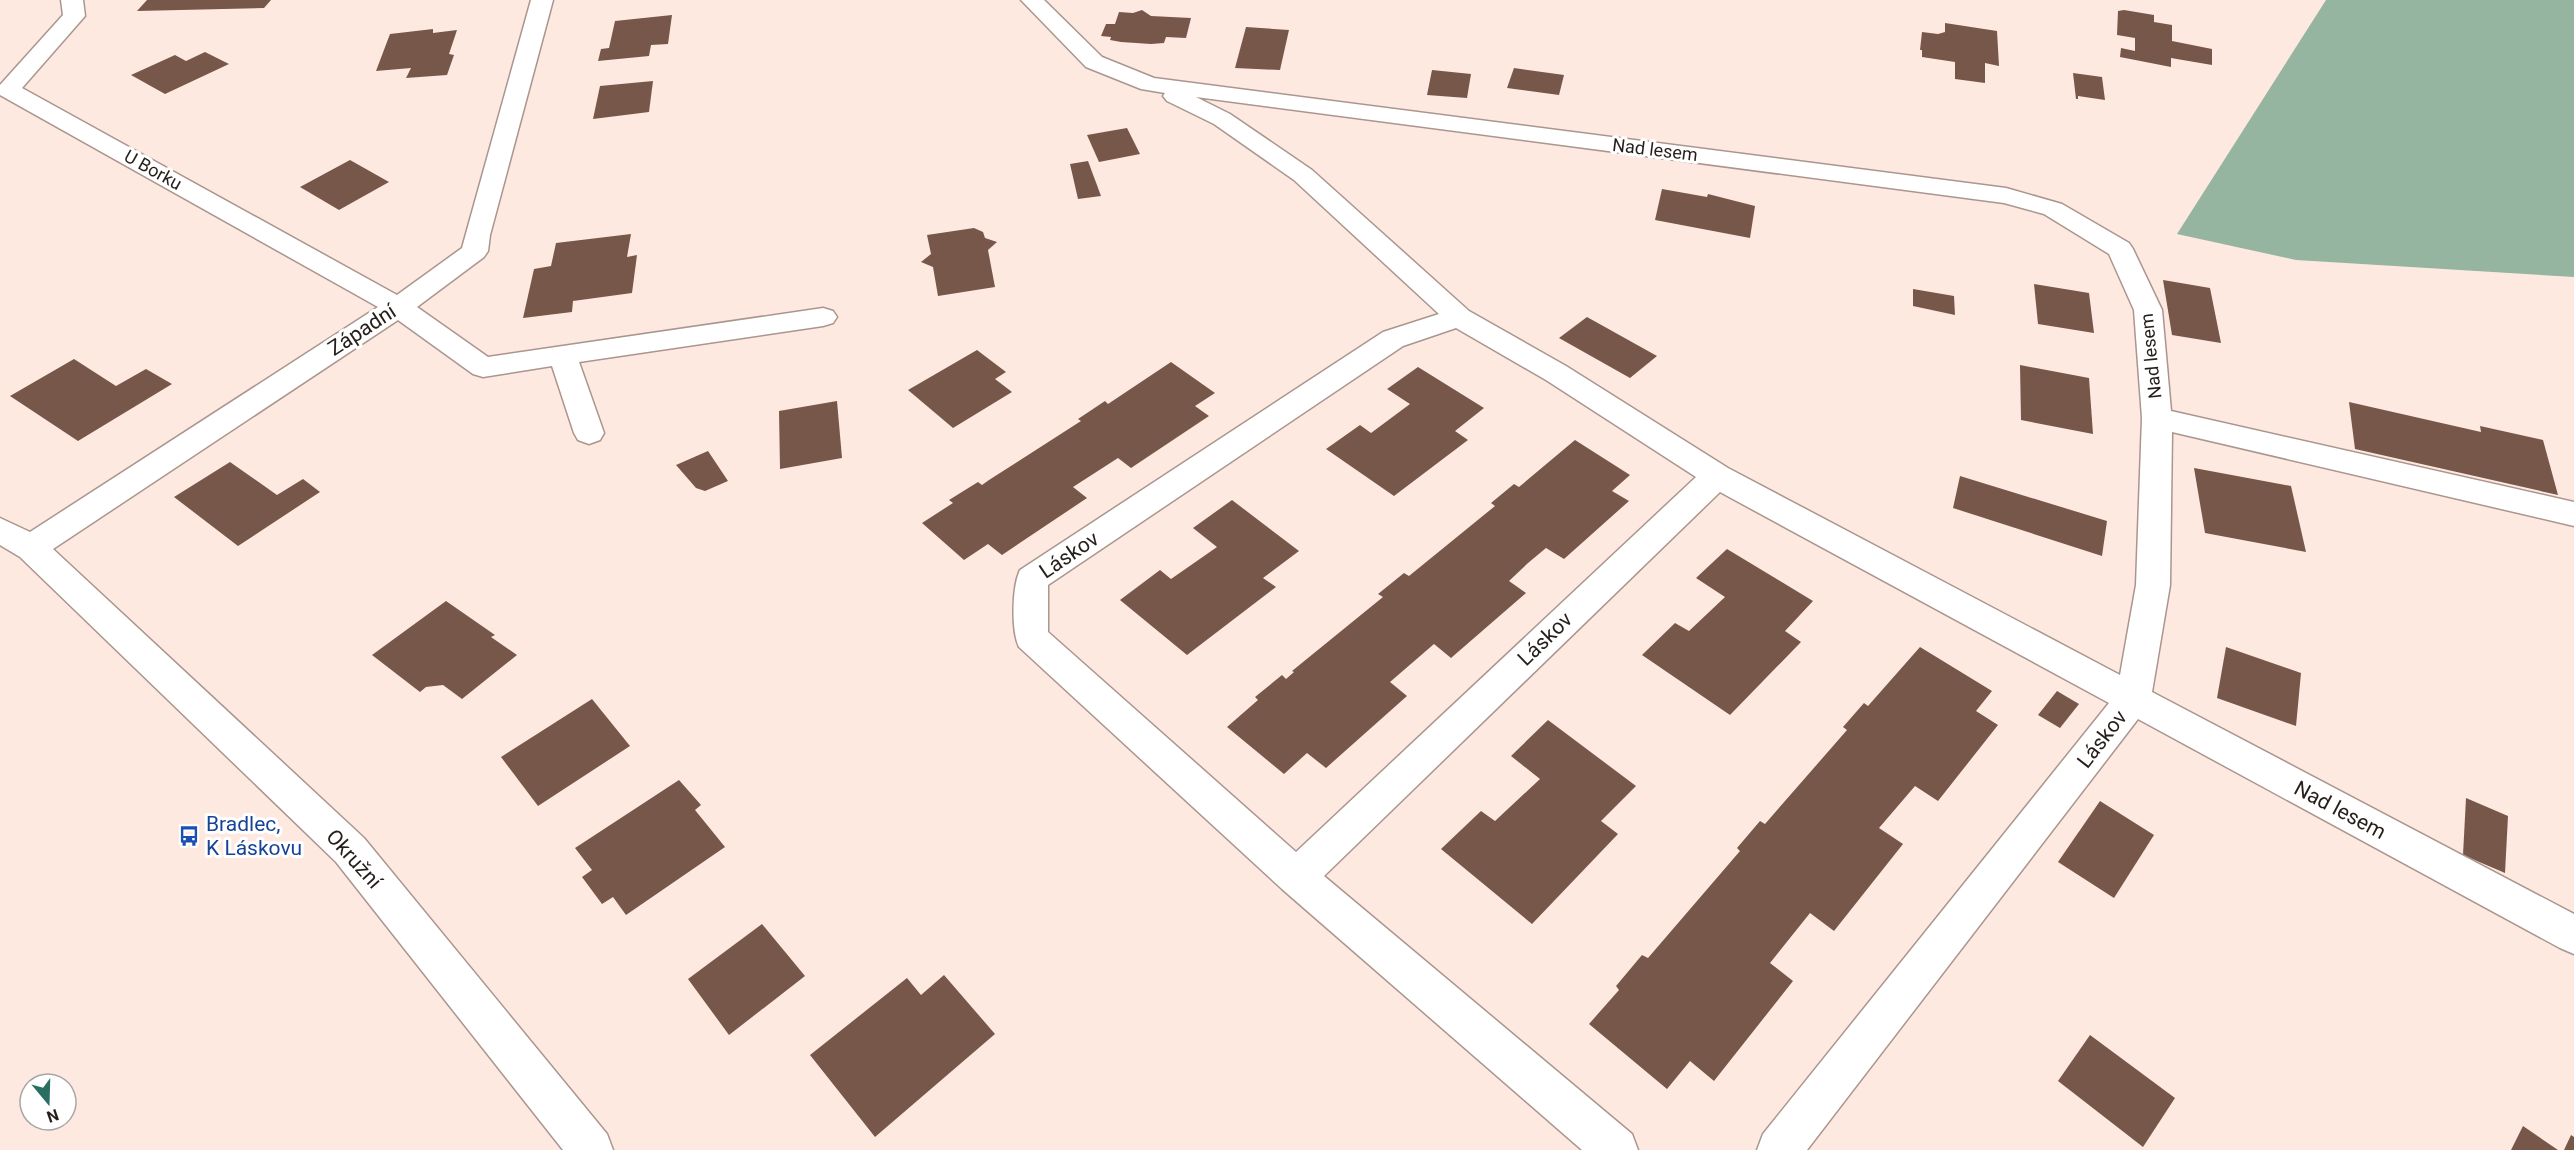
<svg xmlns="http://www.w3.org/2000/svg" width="2574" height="1150" viewBox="0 0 2574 1150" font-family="Roboto,sans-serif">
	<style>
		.forest { fill: #95b5a0 }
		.building { fill: #77574a }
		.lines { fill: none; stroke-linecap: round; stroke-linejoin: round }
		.minor-casing { stroke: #aa968e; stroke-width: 3 }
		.minor { fill: #fff; fill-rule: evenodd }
		.labels { text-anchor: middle; stroke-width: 6; stroke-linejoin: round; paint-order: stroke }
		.far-street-label { font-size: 18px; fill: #261e1b; stroke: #fff }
		.street-label { font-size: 21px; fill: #261e1b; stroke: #fff }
		.transit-label { font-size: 21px; fill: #164399; stroke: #fff; text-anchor: start }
	</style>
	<rect width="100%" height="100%" fill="#fee9e0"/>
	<polygon class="forest" points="2326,0 2574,0 2574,277 2296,260 2177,234"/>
	<g class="building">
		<polygon points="147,0 271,0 264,8 137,11"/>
		<polygon points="1142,10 1151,16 1191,18 1186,38 1166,37 1164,43 1151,44 1121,42 1110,40 1111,37 1101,36 1106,24 1115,24 1119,12 1133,13"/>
		<polygon points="2124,10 2154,15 2154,22 2172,25 2172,41 2212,49 2212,65 2171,58 2171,67 2120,57 2121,48 2135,51 2135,38 2117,35 2118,11"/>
		<polygon points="672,15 668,44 651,45 649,56 598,61 601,49 609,48 615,21"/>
		<polygon points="1945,23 1997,31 1999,66 1985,63 1985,83 1955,79 1955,62 1922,57 1922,50 1920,50 1922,32 1938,34 1945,32"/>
		<polygon points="1246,27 1289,30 1280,70 1235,68"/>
		<polygon points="433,29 433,33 457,30 449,54 454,55 447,75 406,78 411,68 376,71 390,34"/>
		<polygon points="205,52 229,64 165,94 131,75 175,55 186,61"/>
		<polygon points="1514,68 1564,75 1559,95 1507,88"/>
		<polygon points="1432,70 1471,74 1467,98 1427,95"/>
		<polygon points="2073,73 2102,77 2105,100 2078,96 2078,99 2076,99"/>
		<polygon points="653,81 649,112 593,119 600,86"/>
		<polygon points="1127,128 1140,154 1099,162 1087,135"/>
		<polygon points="350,160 389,182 339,210 300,187"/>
		<polygon points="1088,161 1101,196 1078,199 1070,164"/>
		<polygon points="1662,189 1707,197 1708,194 1755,206 1750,238 1655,220"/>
		<polygon points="974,228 983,232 985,238 997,242 988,250 995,287 938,296 933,267 921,262 931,254 927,235"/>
		<polygon points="631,234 627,257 637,255 632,293 573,301 572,312 523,318 534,269 551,266 556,243"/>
		<polygon points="2163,280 2210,288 2221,343 2172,335"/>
		<polygon points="2034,284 2089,293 2094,333 2038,324"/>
		<polygon points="1913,289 1954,296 1955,315 1913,306"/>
		<polygon points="1587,317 1657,356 1630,378 1559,338"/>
		<polygon points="977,350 1006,372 995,379 1012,392 953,428 908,390"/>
		<polygon points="74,359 116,386 146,369 172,384 78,441 10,396"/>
		<polygon points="1171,362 1215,393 1195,406 1209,416 1131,468 1118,458 1073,487 1087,498 1002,555 988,544 964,560 922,523 953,503 949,500 978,482 982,485 989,480 1081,421 1078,419 1105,401 1108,404"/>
		<polygon points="2020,365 2089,378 2093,434 2021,420"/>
		<polygon points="1418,367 1484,408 1455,431 1468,440 1394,496 1326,449 1360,425 1371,433 1410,404 1387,389"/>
		<polygon points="837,401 842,458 780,469 779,411"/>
		<polygon points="2349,402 2481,432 2480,426 2543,440 2558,495 2355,449"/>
		<polygon points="1575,440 1630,475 1612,491 1629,501 1564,559 1546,548 1528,563 1509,581 1526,593 1451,658 1434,644 1390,682 1407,696 1326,768 1307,753 1284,774 1227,727 1258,700 1255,697 1282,675 1286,679 1294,672 1292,671 1383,597 1378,594 1404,573 1409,576 1495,506 1491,503 1514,484 1519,487"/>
		<polygon points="708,451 728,481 705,491 696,488 676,465"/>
		<polygon points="230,462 277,495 303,479 320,492 238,546 174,497"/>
		<polygon points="2194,468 2291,486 2306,552 2205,533"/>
		<polygon points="1960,476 2107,521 2102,556 1953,508"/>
		<polygon points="1232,500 1299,551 1263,578 1276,587 1187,655 1120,600 1160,570 1171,579 1217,547 1193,528"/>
		<polygon points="1727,549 1813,601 1785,631 1801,642 1730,715 1642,655 1675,623 1689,631 1725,597 1696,578"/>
		<polygon points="446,601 495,635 491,637 517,655 462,699 443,685 426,687 420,692 372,655"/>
		<polygon points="1920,647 1992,691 1976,711 1998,725 1938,801 1915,786 1879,828 1903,844 1834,931 1810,913 1770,963 1793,981 1714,1081 1690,1061 1667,1089 1589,1024 1619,990 1616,986 1642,955 1648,958 1740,851 1737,848 1760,821 1765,824 1847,730 1843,727 1864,703 1868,706"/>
		<polygon points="2226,647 2301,673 2296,726 2217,698"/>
		<polygon points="2057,691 2079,704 2060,728 2038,715"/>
		<polygon points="592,699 630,746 538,806 501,757"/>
		<polygon points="1548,720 1636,786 1601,821 1618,834 1532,924 1441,849 1481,811 1495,821 1540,779 1511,756"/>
		<polygon points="679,780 701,805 695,810 725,847 626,915 613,897 602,904 582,877 592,870 575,848"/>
		<polygon points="2466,798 2508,816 2505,873 2463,855"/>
		<polygon points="2100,801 2154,835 2114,898 2058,862"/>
		<polygon points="762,924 805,976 729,1035 688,979"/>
		<polygon points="944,975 995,1034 875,1137 810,1055 907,978 921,995"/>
		<polygon points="2090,1035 2175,1098 2143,1147 2058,1081"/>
		<polygon points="2523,1126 2558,1150 2511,1150"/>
		<polygon points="2571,1135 2574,1137 2574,1150 2564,1150"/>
	</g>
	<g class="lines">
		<g class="minor-casing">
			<g id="minor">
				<polygon points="61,0 83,0 85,16 22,88 397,295 462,248 531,0 553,0 490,235 488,251 484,257 417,307 488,357 823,308 833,311 837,317 833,323 823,326 579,362 604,433 600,440 589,444 578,440 574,433 552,366 483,377 473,374 398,320 53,549 364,838 607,1134 613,1150 563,1150 336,862 20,557 0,545 0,518 30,532 378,307 0,95 0,85 63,15"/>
				<path d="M1021,0H1044L1102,57L1154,78L2006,188L2062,204L2129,243L2133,249L2162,310L2171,411L2574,502V526L2172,432L2170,585L2152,692L2574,914V954L2560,948L2138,719L1807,1150H1757L1763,1134L2109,703L1720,492L1324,876L1632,1134L1638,1150H1582L1282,889L1019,647C1011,631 1012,586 1020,570L1383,332L1439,314L1294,180L1214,124L1167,101L1163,96L1165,93L1141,89L1086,67ZM1196,97L2004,203L2044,214L2109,254L2134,310L2142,418L2136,585L2120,675L1728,468L1566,366L1469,311L1312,170L1230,114ZM1456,328L1546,380L1696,477L1296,852L1048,632V585L1403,346Z"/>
			</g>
		</g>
		<use href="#minor" class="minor"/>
	</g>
	<defs>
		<g id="bus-bare" transform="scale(1.62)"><path d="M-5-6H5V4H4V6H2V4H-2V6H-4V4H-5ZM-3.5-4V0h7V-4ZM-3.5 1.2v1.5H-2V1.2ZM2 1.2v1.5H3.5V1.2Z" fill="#1a4fb4" stroke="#fff" stroke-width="2.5" paint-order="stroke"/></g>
	</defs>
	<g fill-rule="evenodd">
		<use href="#bus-bare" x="189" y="836"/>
	</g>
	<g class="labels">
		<g class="far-street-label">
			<text transform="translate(1655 150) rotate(7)" y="6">Nad lesem</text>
			<text transform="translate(153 170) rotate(29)" y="6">U Borku</text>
			<text transform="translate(2151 356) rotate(-96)" y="6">Nad lesem</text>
		</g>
		<g class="street-label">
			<text transform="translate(362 330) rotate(-33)" y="7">Západní</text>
			<text transform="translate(1069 555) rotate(-34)" y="7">Láskov</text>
			<text transform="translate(1545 639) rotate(-44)" y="7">Láskov</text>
			<text transform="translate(2102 739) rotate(-52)" y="7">Láskov</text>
			<text transform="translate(2340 810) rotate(28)" y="7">Nad lesem</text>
			<text transform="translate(354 859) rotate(48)" y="7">Okružní</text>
		</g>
		<g class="transit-label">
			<text x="206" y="831">Bradlec,<tspan x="206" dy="24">K Láskovu</tspan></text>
		</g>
	</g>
	<g transform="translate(48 1102) rotate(161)"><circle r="28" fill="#ffffff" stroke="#a8a5a4" stroke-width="1.5"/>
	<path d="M0-4.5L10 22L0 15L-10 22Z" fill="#2a6e62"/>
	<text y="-9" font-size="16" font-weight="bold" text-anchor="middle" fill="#261e1b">N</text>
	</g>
</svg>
